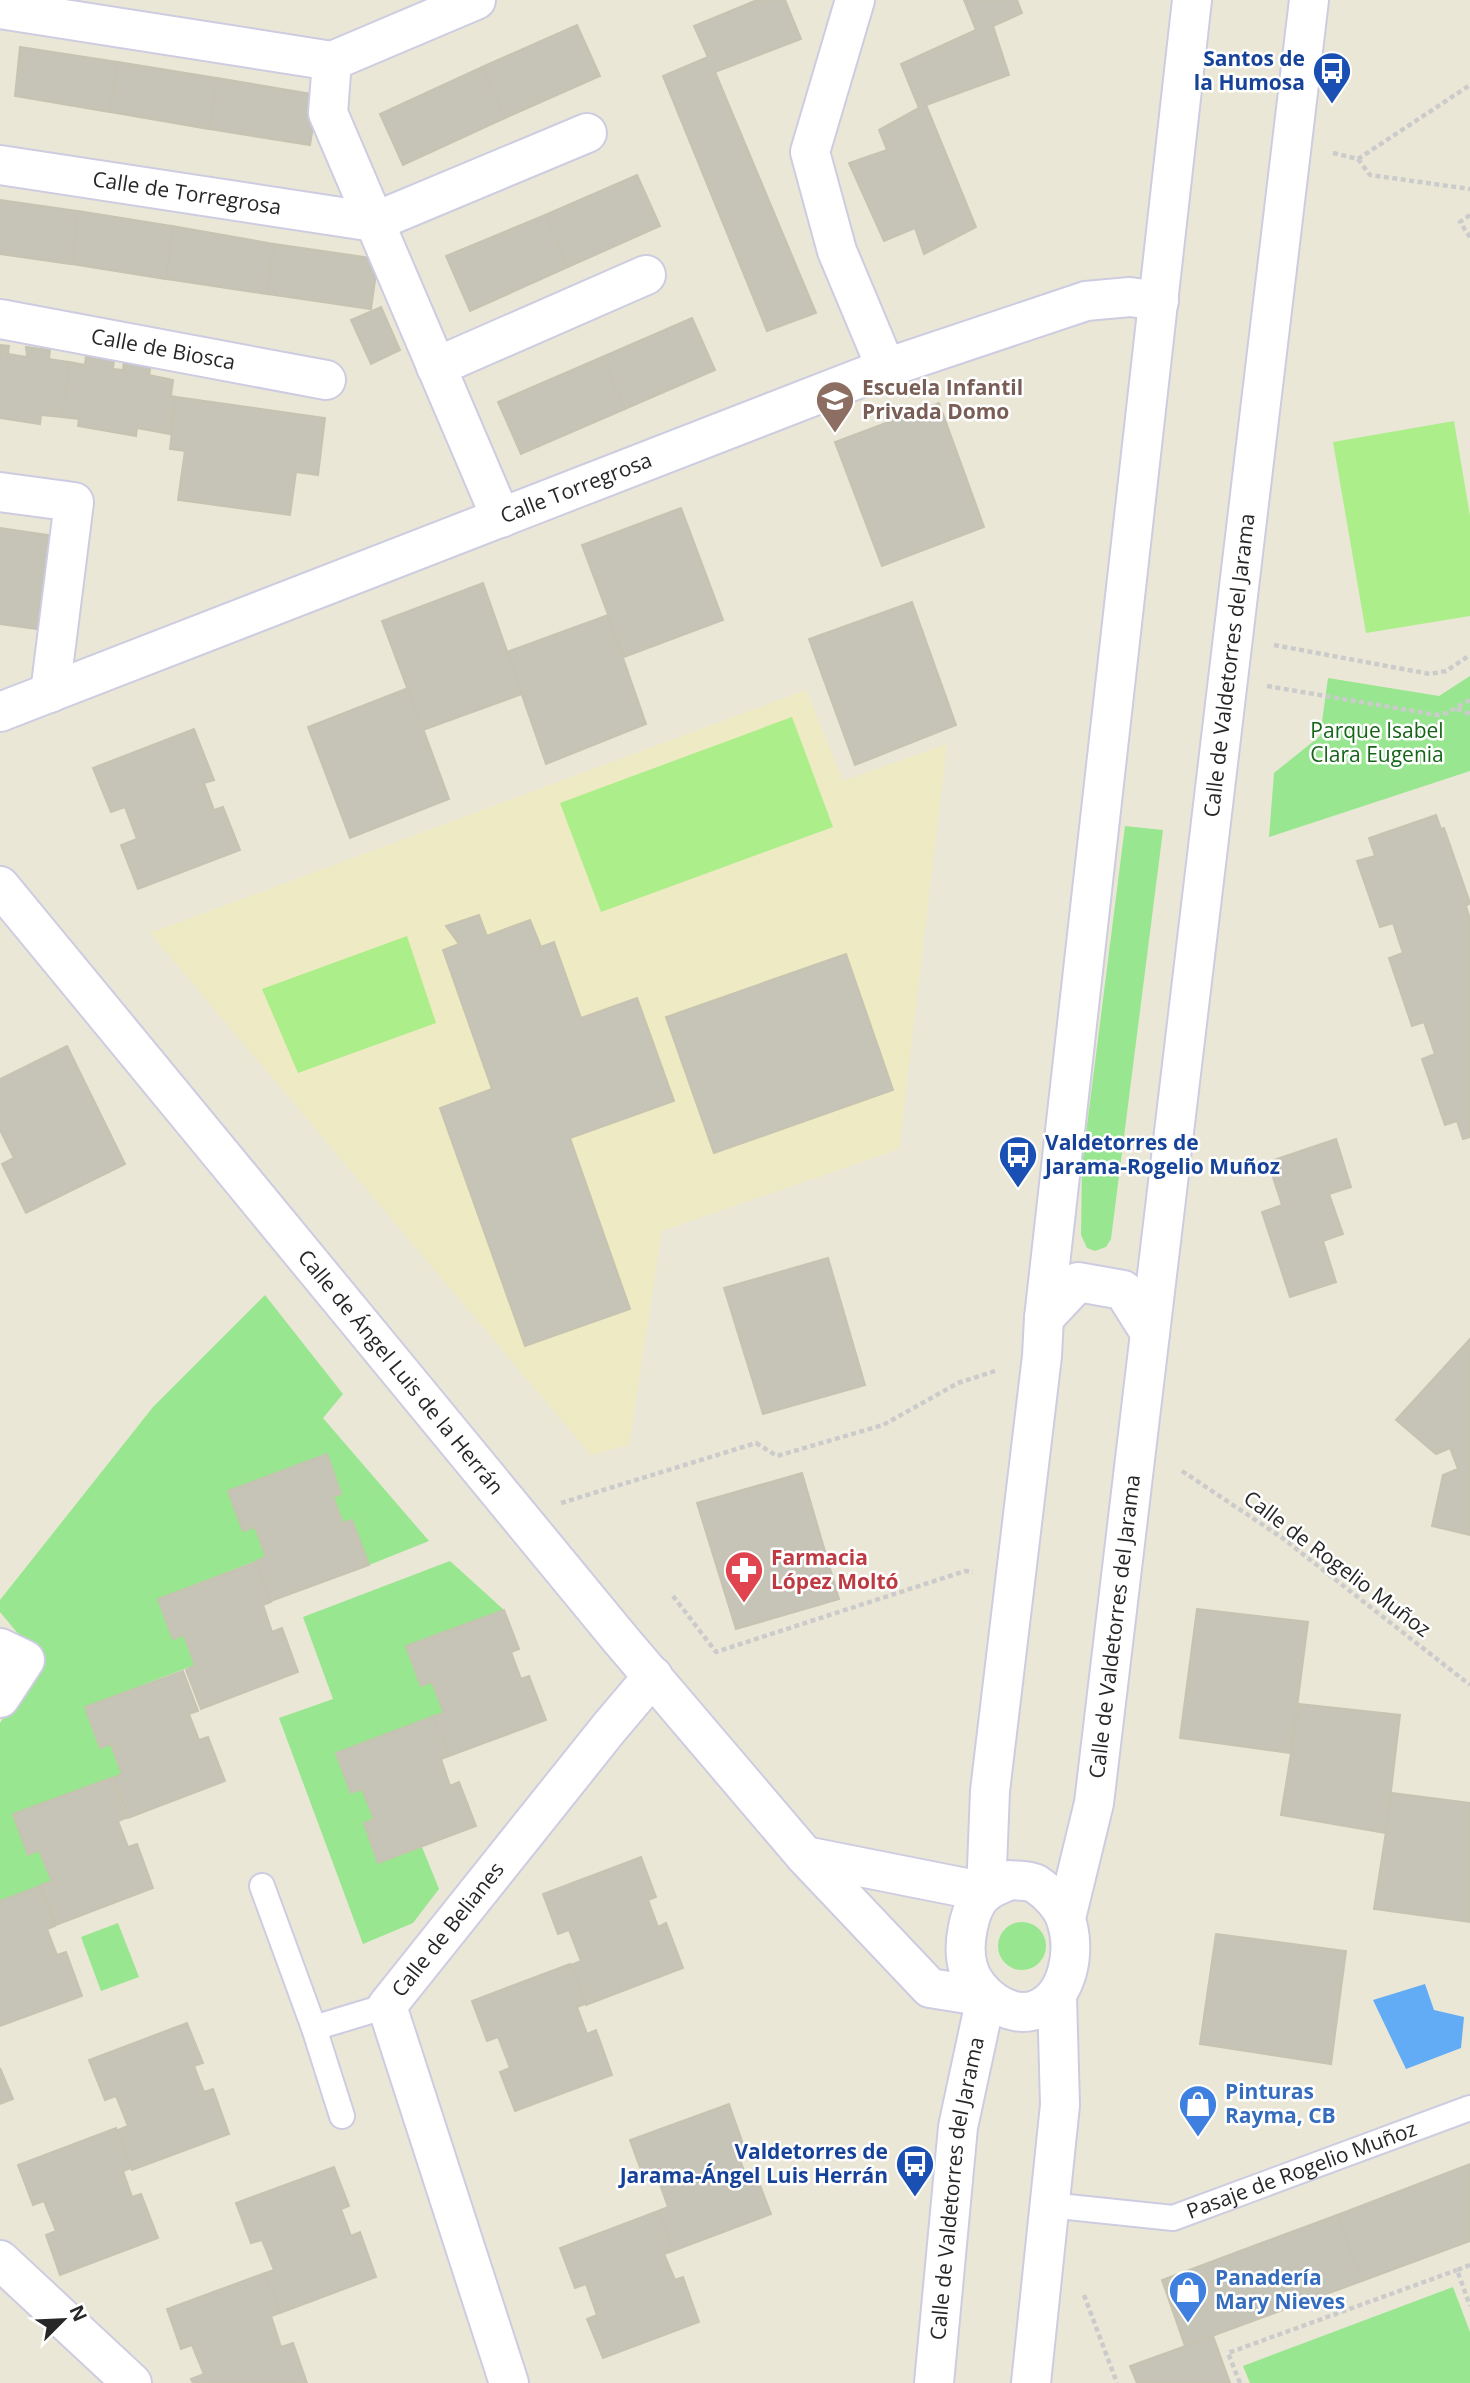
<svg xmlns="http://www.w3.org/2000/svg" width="1470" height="2383" viewBox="0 0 1470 2383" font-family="'Open Sans',sans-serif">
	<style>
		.education { fill: #eeeac4 }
		.green { fill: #98e68f }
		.pitch { fill: #acee8a }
		.water { fill: #62acf5 }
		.building { fill: #c6c3b7; stroke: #c6c3b1; stroke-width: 2 }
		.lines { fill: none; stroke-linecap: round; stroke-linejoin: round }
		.service-casing { stroke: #cdcce1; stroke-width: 28 }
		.minor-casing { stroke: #cdcce1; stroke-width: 42 }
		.tertiary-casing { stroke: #cdcce1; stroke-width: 42 }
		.path { stroke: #cbcbcb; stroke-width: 4.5; stroke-dasharray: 5 3.5; stroke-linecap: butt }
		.service { stroke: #fff; stroke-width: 24 }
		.minor { stroke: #fff; stroke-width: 38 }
		.tertiary { stroke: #fff; stroke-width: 38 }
		.labels { text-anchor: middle; stroke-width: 5; stroke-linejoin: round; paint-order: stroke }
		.transit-label { font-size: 21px; font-weight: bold; fill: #164399; stroke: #fff; text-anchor: end }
		.street-label { font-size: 21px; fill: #272727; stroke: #fff }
		.education-label { font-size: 21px; font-weight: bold; fill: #785e54; stroke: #fff; text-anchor: start }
		.park-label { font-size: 21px; fill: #156617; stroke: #fff }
		.health-label { font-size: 21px; font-weight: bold; fill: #be3a42; stroke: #fff; text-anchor: start }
		.shop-label { font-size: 21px; font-weight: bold; fill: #366cbe; stroke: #fff; text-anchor: start }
	</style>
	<rect width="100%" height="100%" fill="#ebe7d7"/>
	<polygon class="education" points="806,690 843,781 947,744 899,1149 662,1231 629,1445 591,1455 150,933"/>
	<g class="green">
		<polygon points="1470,676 1470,771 1269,837 1274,773 1320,736 1328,678 1439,696"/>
		<polygon points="1125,826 1163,830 1111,1239 1106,1247 1095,1251 1087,1248 1081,1235 1082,1165"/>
		<polygon points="265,1295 343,1394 323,1418 429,1541 369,1565 343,1523 333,1497 341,1494 326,1454 229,1491 243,1531 255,1527 266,1557 158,1599 173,1639 184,1635 195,1665 85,1707 99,1747 111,1744 122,1774 13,1814 29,1855 39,1850 52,1881 0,1901 0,1723 40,1660 0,1612 0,1600 153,1407"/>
		<polygon points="450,1561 504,1610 407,1646 421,1686 432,1682 444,1713 336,1753 351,1793 362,1789 374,1819 364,1823 378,1863 422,1847 439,1889 413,1923 363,1944 279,1718 333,1699 303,1617"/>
		<circle cx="1022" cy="1946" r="24"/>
		<polygon points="118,1923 139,1977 101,1991 81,1937"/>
		<polygon points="1453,2287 1470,2332 1470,2383 1250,2383 1243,2366"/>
	</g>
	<g class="pitch">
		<polygon points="1454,421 1470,516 1470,616 1366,633 1333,442"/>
		<polygon points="792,717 833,827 601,912 560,803"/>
		<polygon points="407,936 436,1023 298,1073 262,989"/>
	</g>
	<polygon class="water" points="1425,1984 1434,2010 1464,2017 1461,2048 1406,2069 1373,2000"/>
	<g class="building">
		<polygon points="757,0 785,0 801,39 715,72 816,313 767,331 663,76 708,57 694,26"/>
		<polygon points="964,0 1017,0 1022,13 993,26 1009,75 926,105 976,227 924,254 915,228 884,241 849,163 887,150 879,130 919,108 901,64 976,30"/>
		<polygon points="577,25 600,76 505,118 482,67"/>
		<polygon points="20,47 118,62 110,112 15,96"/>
		<polygon points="118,62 217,78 209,129 110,112"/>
		<polygon points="482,67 505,118 403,165 380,114"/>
		<polygon points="217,78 318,95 310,145 209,129"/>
		<polygon points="637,175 660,226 568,267 545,215"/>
		<polygon points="0,200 78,211 71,264 0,254"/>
		<polygon points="78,211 172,226 166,279 71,264"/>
		<polygon points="545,215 568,267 470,311 446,256"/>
		<polygon points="172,226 274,244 267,294 166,279"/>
		<polygon points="274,244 378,259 371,309 267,294"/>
		<polygon points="381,307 400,350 371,364 351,320"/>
		<polygon points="692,318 715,370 625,409 602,357"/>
		<polygon points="0,345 9,346 8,354 27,357 26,347 50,350 49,359 69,362 62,417 41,415 40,424 0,418"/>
		<polygon points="86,356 114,360 113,369 123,370 124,361 151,365 149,375 173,380 171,396 176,397 170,434 137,428 136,436 78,426 79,419 62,417 69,362 85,365"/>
		<polygon points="602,357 625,409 521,454 498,402"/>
		<polygon points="176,397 325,418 318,475 296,472 290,515 178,500 185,451 170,449"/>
		<polygon points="939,403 984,527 882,566 835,442"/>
		<polygon points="681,508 723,620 624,657 582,545"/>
		<polygon points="0,528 62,537 43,630 0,624"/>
		<polygon points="483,583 522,694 423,730 382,621"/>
		<polygon points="912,602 956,725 855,765 809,639"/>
		<polygon points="608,615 646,724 546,764 507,652"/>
		<polygon points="408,688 449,799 350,838 308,727"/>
		<polygon points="194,729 214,780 204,783 214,810 223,807 240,850 138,889 121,845 137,839 125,807 111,812 93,768"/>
		<polygon points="1436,815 1441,829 1444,828 1470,903 1466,906 1470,919 1470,1137 1463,1139 1457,1121 1445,1125 1422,1059 1435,1054 1424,1022 1412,1026 1389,958 1403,953 1393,923 1380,927 1357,861 1375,856 1369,838"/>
		<polygon points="479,915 487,936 530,920 541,947 554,942 581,1018 637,998 674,1101 570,1138 630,1309 525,1346 440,1108 492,1089 443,950 459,944 446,926"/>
		<polygon points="846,954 893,1090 714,1153 666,1017"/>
		<polygon points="67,1046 125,1164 26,1213 2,1164 14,1158 0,1130 0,1079"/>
		<polygon points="1336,1139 1351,1187 1329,1194 1343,1234 1323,1241 1336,1282 1290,1297 1262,1212 1282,1205 1268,1162"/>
		<polygon points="828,1258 865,1385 763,1414 724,1288"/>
		<polygon points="1470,1339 1470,1535 1432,1526 1443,1475 1458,1469 1450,1448 1436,1454 1396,1420"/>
		<polygon points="327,1454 341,1494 333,1497 343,1523 352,1520 369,1565 271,1601 256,1561 266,1557 255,1527 243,1531 228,1491"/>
		<polygon points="802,1473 839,1599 736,1629 697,1503"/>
		<polygon points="256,1562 271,1602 263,1605 272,1632 282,1628 298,1672 201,1709 186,1670 195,1665 184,1635 173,1639 158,1599"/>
		<polygon points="1197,1609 1308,1622 1291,1753 1180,1738"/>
		<polygon points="504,1610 519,1649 511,1652 521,1679 529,1676 546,1720 449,1756 434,1716 444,1713 432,1682 421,1686 406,1646"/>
		<polygon points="183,1671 198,1711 189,1714 199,1740 208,1737 225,1781 128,1818 113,1778 122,1774 111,1744 100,1748 85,1707"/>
		<polygon points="1299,1704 1400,1715 1386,1833 1281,1815"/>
		<polygon points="434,1716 449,1756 441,1759 450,1786 459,1782 476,1826 378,1863 364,1823 374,1819 362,1789 351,1793 336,1753"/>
		<polygon points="111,1778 126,1818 118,1821 128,1847 137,1844 153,1888 56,1925 41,1885 52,1881 39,1850 28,1855 13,1814"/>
		<polygon points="1392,1793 1470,1803 1470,1922 1374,1909"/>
		<polygon points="641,1857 656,1897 648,1900 658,1927 666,1923 683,1968 586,2005 571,1965 581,1961 569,1930 558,1934 543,1894"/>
		<polygon points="40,1886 55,1926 47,1929 57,1955 66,1952 82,1996 0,2026 0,1901"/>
		<polygon points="1216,1934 1346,1951 1331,2064 1200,2044"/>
		<polygon points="570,1964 585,2004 577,2007 587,2034 596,2030 612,2075 515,2111 500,2072 510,2068 498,2037 487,2041 472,2001"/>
		<polygon points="187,2023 203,2063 194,2066 204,2092 213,2089 229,2134 132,2170 118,2130 128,2126 116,2096 105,2100 89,2060"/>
		<polygon points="0,2068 13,2099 0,2104"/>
		<polygon points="729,2104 743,2144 735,2147 745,2173 754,2170 771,2214 673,2251 658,2211 668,2207 657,2176 645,2181 630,2140"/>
		<polygon points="116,2128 131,2168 123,2171 132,2197 141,2194 158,2238 60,2275 46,2235 56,2231 44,2201 33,2205 18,2165"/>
		<polygon points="1470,2164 1470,2241 1362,2281 1337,2215"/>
		<polygon points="334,2167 349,2206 341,2209 351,2236 360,2232 376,2277 280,2313 265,2273 274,2270 262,2240 251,2243 236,2203"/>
		<polygon points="658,2211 673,2251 664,2254 675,2280 683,2277 699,2322 603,2358 587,2319 597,2315 586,2284 575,2288 560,2248"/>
		<polygon points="1337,2215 1362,2281 1185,2346 1162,2280"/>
		<polygon points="265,2273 280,2313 271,2316 281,2347 293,2343 307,2383 193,2383 191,2379 204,2374 192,2345 181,2349 167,2309"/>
		<polygon points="1213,2336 1230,2383 1137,2383 1130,2366"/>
	</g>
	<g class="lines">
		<g class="service-casing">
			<g id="service">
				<polyline points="262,1886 314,2028 342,2116"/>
				<polyline points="314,2028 387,2006"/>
				<path id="s1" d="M1049,2205L1173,2218L1470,2108"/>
			</g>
		</g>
		<g class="minor-casing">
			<g id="minor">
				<polyline points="476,0 332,61 328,113 501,518"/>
				<polyline points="855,0 810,152 837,251 886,368"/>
				<polyline points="0,9 332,61"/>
				<path id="s2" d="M0,165L374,222L587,133"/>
				<path id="s3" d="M0,319L326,380"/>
				<polyline points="436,367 646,275"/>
				<polyline points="0,492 74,502 50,693"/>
				<path id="s4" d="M0,712L886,368L1086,301L1130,297L1159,301"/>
				<path id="s5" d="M0,886L621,1640L805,1856L930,1988L986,1997"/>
				<polyline points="1044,1318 1078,1282 1123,1290 1150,1333"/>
				<polyline points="0,1648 25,1660 0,1698"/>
				<polyline points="805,1856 986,1892"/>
				<polyline points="0,2260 132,2383"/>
				<path id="s6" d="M509,2383L387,2006L609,1728L653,1676"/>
			</g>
		</g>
		<g class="tertiary-casing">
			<g id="tertiary">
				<path d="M1010,1880C1018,1881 1029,1880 1036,1884C1048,1892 1062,1906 1066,1920C1076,1949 1069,1996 1038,2009C1010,2021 975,1994 968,1967C962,1946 968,1906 986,1892C992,1887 1002,1884 1010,1880Z"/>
				<polyline points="986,1892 990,1791 1042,1356 1044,1318 1192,0"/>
				<path id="s7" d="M1066,1918L1094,1803L1309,0"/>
				<path id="s8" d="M934,2383L958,2127L986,1997"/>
				<polyline points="1031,2383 1060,2105 1057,1996"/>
			</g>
		</g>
		<g class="path">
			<polyline points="1333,153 1358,159 1470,85"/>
			<polyline points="1358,159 1370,175 1470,189"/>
			<polyline points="1470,215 1460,222 1470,237"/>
			<polyline points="1274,645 1430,674 1446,671 1470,655"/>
			<polyline points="1267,686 1437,715 1447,713 1470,700"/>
			<polyline points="1457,709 1470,714"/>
			<polyline points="1182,1471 1281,1537 1470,1685"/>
			<polyline points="561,1503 756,1443 777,1456 883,1425 958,1383 998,1370"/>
			<polyline points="673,1596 716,1652 965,1571 973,1572"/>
			<polyline points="1470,2265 1457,2270 1470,2306"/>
			<polyline points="1084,2295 1117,2383"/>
			<polyline points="1240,2383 1228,2353 1457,2270"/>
		</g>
		<use href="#service" class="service"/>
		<use href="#minor" class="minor"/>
		<use href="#tertiary" class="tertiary"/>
	</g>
	<defs>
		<g id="bus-pin" transform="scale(2.0125)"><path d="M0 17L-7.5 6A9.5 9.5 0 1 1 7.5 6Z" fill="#1a4fb4" stroke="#fff"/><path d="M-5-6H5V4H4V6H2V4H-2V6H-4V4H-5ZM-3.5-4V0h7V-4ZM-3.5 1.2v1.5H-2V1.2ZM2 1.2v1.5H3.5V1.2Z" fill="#fff"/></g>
		<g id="school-pin" transform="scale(2.0125)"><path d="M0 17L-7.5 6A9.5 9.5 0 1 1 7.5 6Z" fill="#8d6e63" stroke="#fff"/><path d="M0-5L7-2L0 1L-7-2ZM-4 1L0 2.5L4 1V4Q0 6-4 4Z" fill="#fff"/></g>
		<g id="pharmacy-pin" transform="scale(2.0125)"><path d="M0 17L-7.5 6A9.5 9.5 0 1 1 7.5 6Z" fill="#e0444e" stroke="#fff"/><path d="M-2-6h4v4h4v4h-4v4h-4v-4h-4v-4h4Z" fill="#fff"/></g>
		<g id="shop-pin" transform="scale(2.0125)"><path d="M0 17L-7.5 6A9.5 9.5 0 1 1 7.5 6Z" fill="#3f7fe0" stroke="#fff"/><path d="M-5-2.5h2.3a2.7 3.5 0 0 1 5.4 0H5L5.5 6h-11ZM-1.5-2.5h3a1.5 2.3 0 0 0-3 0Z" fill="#fff"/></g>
	</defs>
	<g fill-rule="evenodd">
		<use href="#bus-pin" x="1332" y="71"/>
		<use href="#school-pin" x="835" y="400"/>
		<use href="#bus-pin" x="1018" y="1155"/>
		<use href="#pharmacy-pin" x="744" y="1570"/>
		<use href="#shop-pin" x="1198" y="2104"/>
		<use href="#bus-pin" x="915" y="2164"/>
		<use href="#shop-pin" x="1188" y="2290"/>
	</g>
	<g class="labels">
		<g class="transit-label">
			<text x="1305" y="66">Santos de<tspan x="1305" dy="24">la Humosa</tspan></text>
			<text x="1045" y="1150" text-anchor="start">Valdetorres de<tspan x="1045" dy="24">Jarama-Rogelio Muñoz</tspan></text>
			<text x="888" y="2159">Valdetorres de<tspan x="888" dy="24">Jarama-Ángel Luis Herrán</tspan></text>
		</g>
		<g class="street-label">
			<text dy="7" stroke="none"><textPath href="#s2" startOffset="189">Calle de Torregrosa</textPath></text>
			<text dy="7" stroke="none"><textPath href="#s3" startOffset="166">Calle de Biosca</textPath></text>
			<text dy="7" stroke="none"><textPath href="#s4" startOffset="618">Calle Torregrosa</textPath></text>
			<text dy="7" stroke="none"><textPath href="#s7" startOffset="1264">Calle de Valdetorres del Jarama</textPath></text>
			<text dy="7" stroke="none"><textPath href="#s5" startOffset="630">Calle de Ángel Luis de la Herrán</textPath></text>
			<text transform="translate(1337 1564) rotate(37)" y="7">Calle de Rogelio Muñoz</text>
			<text dy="7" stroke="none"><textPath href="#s7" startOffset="296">Calle de Valdetorres del Jarama</textPath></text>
			<text dy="7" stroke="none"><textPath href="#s6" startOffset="494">Calle de Belianes</textPath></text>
			<text dy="7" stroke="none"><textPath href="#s1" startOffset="262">Pasaje de Rogelio Muñoz</textPath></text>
			<text dy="7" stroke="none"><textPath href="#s8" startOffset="196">Calle de Valdetorres del Jarama</textPath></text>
		</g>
		<g class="education-label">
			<text x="862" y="395">Escuela Infantil<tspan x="862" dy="24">Privada Domo</tspan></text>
		</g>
		<g class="park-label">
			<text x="1377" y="738">Parque Isabel<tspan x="1377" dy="24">Clara Eugenia</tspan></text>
		</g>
		<g class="health-label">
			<text x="771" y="1565">Farmacia<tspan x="771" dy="24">López Moltó</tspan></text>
		</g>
		<g class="shop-label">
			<text x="1225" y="2099">Pinturas<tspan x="1225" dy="24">Rayma, CB</tspan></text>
			<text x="1215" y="2285">Panadería<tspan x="1215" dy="24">Mary Nieves</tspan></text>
		</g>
	</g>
	<g transform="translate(63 2320) rotate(66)" stroke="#ffffff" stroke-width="5" paint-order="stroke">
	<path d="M0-5L12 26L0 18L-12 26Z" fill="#272727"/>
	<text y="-10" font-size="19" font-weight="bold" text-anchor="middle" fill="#272727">N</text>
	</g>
</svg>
